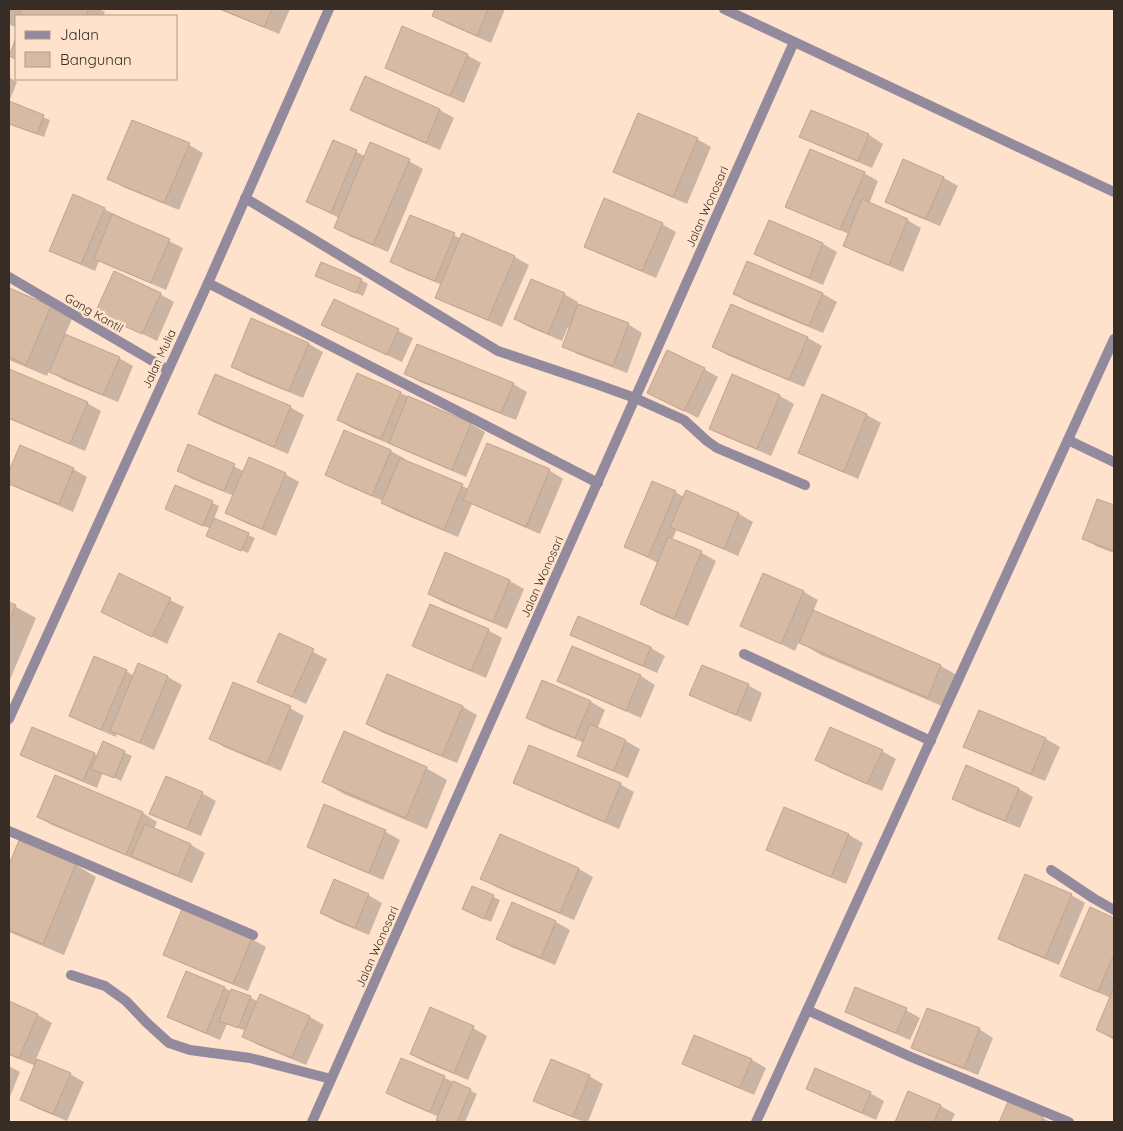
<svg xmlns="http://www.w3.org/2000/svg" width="1123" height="1131" viewBox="0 0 1123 1131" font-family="Quicksand,sans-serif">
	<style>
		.shadow { fill: #0003 }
		.building { fill: #d6baa4; stroke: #bfa48e }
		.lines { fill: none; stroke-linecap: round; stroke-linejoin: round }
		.minor { stroke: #938a9d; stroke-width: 10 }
		.labels { text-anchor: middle; stroke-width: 5; stroke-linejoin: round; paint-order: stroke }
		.street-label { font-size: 12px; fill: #372d24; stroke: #fee2cb }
	</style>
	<rect width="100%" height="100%" fill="#fee2cb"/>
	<g class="shadow">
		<polygon points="9,9 99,9 105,12 103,16 16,16 15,27 9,24"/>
		<polygon points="218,9 290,9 279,34"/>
		<polygon points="437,9 505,9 491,43 448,24 434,16"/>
		<polygon points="467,55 481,63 464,103 400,75 386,67"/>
		<polygon points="9,77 17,82 9,102"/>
		<polygon points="9,103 50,120 44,137 9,124"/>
		<polygon points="352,110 440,110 454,118 440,150 366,118"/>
		<polygon points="812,111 869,135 883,144 872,168 815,144 801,136"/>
		<polygon points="697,139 711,147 687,204 629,179 615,171"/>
		<polygon points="333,141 365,156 409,161 423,169 388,252 349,236 335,227 339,218 308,202"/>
		<polygon points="189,145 203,153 179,210 123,187 109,178"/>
		<polygon points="904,161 944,178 958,186 940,226 901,210 887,202"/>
		<polygon points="864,173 878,181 869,204 907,220 921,228 903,272 858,253 844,245 849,234 801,214 787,206"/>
		<polygon points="104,209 183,248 166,290 99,261 95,271 65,258 51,250"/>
		<polygon points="411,216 462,239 515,257 529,265 502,327 451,305 437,297 442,285 406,270 392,262"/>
		<polygon points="769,221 823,244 837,252 823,285 770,262 756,254"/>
		<polygon points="662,224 676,232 656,278 600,254 586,246"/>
		<polygon points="748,262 823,294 837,302 823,333 748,302 734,294"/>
		<polygon points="316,276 361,280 368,284 363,296"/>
		<polygon points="9,289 51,307 72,319 65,335 119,358 133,366 118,402 64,380 49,371 47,376 9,360"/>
		<polygon points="160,294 174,302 157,341 97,312"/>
		<polygon points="564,294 578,302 577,306 628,324 642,333 627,373 577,354 563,346 570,328 568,327 562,341 529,327 515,319"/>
		<polygon points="334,300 413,338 402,362 337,332"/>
		<polygon points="731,305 808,338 822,346 804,387 727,355 713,347"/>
		<polygon points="252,320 309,344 323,352 303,398 247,375 233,367"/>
		<polygon points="704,369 718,377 698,418 662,400"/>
		<polygon points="9,370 87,403 101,411 85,451 9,419"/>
		<polygon points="357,374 471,424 485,432 466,477 352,428 338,420"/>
		<polygon points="406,374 513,384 527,392 516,420 420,382"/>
		<polygon points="780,396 794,404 771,456 724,436 710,428"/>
		<polygon points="823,396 867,415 881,423 858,479 814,460 800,452"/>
		<polygon points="290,407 304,415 288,454 213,422 199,414"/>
		<polygon points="345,432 391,451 405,459 404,461 469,489 549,470 563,479 540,534 472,504 458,537 396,511 382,503 383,501 341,483 327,475"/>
		<polygon points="20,446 73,469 87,477 73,512 20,489 9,483 9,474"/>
		<polygon points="189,446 244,471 285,474 299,482 276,536 241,521 227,513 234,496 192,479 178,470"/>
		<polygon points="176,487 219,506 214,519 255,538 248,553 214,539 211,529 174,513"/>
		<polygon points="675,492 684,497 686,492 739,514 753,522 738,556 677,529 672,540 702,553 716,561 688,626 655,612 641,604 658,563 626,547"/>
		<polygon points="1098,500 1114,507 1114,553 1098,547 1084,539"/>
		<polygon points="446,554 510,581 524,589 507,629 443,602 429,594"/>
		<polygon points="120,575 184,607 167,644 102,612"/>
		<polygon points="764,575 804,592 818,600 813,612 941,666 962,678 949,709 821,655 799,642 795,651 742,625"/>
		<polygon points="9,603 36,618 9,682"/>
		<polygon points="578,618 651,648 665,656 657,673 586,642 572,634"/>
		<polygon points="488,630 502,638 486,678 428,653 414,645"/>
		<polygon points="279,635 327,659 306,704 259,682"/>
		<polygon points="572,648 641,676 655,685 641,718 572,688 558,680"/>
		<polygon points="139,664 168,677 182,685 154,750 117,733 116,737 84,723 70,715 126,671 134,676"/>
		<polygon points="387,675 463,707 477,715 457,763 381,732 367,724"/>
		<polygon points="748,685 762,693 751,722 705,702 691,694"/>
		<polygon points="591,702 605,710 597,729 626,741 640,749 628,778 593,763 579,755 584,743 542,726 528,717"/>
		<polygon points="290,708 304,716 281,771 224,747 210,738"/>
		<polygon points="979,711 1046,739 1060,747 1045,781 979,754 965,746"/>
		<polygon points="104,743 132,756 121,781 103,772 97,788 36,762 22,754 94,754 98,756"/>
		<polygon points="882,751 896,759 882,791 830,768 816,760"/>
		<polygon points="967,767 1019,789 1033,797 1020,828 968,807 954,799"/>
		<polygon points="426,768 447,780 427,829 344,794 324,782"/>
		<polygon points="55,776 143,813 157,822 154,829 191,845 205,853 192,883 52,825 38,817"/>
		<polygon points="514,782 620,784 634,792 619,829 528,790"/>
		<polygon points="202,793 216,801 201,836 165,821 151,813"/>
		<polygon points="325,806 386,832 400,840 383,880 322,854 308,846"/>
		<polygon points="785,808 849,835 863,843 846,884 782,857 768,849"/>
		<polygon points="500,836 579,869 593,877 574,920 496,887 482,879"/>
		<polygon points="20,842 76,865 96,877 64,955 9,932 9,868"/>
		<polygon points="472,887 500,900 491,922 470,913"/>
		<polygon points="368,895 382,903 369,935 335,921 321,913"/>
		<polygon points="1071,895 1085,903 1059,965 1013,946 999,938"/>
		<polygon points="512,904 556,922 570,930 555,965 511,947 497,939"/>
		<polygon points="1090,909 1114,919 1114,1040 1097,1030 1111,998 1076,983 1062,975"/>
		<polygon points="252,939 266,947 248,991 179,962 165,954"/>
		<polygon points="225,988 232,992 250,997 258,1002 261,996 310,1017 324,1025 306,1065 258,1045 244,1037 246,1031 227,1024 220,1040 182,1024 168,1016"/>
		<polygon points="9,1003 38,1015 52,1023 36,1059 70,1074 84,1082 67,1121 36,1108 22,1099 36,1066 9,1055"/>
		<polygon points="906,1010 920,1018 910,1040 860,1019 846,1011"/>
		<polygon points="473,1028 487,1036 468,1080 425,1062 411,1054"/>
		<polygon points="979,1029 993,1038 978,1075 927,1055 913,1047"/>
		<polygon points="695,1037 752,1060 766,1068 754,1095 698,1071 684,1063"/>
		<polygon points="402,1060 445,1078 477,1094 465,1122 443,1122 438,1119 439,1117 402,1101 388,1093"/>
		<polygon points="9,1066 20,1072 9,1099"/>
		<polygon points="589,1076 603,1084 588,1122 584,1122 549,1108 535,1100"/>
		<polygon points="807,1088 870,1093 884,1101 876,1120 821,1096"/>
		<polygon points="909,1093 941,1106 955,1114 951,1122 897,1122"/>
		<polygon points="1008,1103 1043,1118 1050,1122 1000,1122"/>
	</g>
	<g class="building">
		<polygon points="22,9 89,9 86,16 19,16"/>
		<polygon points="220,9 272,9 264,27"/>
		<polygon points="435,9 488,9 477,36 432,16"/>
		<polygon points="402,26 468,54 450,96 385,68"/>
		<polygon points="16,38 16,59 9,56"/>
		<polygon points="365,76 440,109 426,143 350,110"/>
		<polygon points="9,101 44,115 37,134 9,124"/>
		<polygon points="811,110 869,134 858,161 799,137"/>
		<polygon points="638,113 698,138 673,197 613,172"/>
		<polygon points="132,120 190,143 164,203 107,179"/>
		<polygon points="333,140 357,150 331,213 306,202"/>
		<polygon points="370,142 410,159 373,245 334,228"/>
		<polygon points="810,149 865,172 840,230 785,207"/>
		<polygon points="903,159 944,177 926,219 885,202"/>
		<polygon points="73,194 105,208 81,264 49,251"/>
		<polygon points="604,198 663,223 642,271 584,247"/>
		<polygon points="862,199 908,219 889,265 843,246"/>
		<polygon points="112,214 170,239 151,283 94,259"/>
		<polygon points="410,215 455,233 435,281 390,262"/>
		<polygon points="769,220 823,243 809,278 754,254"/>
		<polygon points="462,233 515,256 488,320 435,298"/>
		<polygon points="747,261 823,293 809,326 733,294"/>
		<polygon points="321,262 362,279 356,293 315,276"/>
		<polygon points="114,271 161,293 142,334 95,313"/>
		<polygon points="531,279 565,293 548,334 514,319"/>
		<polygon points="9,288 51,306 26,365 9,357"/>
		<polygon points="334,299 399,329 387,355 321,325"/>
		<polygon points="578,304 629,323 613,366 562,347"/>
		<polygon points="731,304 808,337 789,380 712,347"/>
		<polygon points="251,318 309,343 289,391 231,367"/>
		<polygon points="65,334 120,357 103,395 49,372"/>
		<polygon points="417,344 514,383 501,413 404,374"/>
		<polygon points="667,350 705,368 684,411 647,393"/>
		<polygon points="9,369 88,402 70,444 9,418"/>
		<polygon points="357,373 401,392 381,439 337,420"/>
		<polygon points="215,374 291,406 274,447 198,414"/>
		<polygon points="732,374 780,395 757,449 709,429"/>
		<polygon points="822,394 867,414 844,472 798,453"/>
		<polygon points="408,396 471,423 452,470 389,443"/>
		<polygon points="344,430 391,450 372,496 325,475"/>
		<polygon points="487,443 550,469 526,527 463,500"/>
		<polygon points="188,444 235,464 224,491 177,471"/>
		<polygon points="20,445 74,468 59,504 9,484 9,471"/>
		<polygon points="249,457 286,473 262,529 225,513"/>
		<polygon points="400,458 463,484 444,530 381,503"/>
		<polygon points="652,481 676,491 648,557 624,547"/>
		<polygon points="175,485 213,501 203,526 165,509"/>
		<polygon points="686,490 739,513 724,549 670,527"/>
		<polygon points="1097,499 1114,505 1114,551 1082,539"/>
		<polygon points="214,518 249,533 241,551 206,536"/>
		<polygon points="668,537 702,551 674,619 640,604"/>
		<polygon points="445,552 510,580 493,622 428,594"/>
		<polygon points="119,573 171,598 152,637 101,612"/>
		<polygon points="763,573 804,591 781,644 740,626"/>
		<polygon points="9,602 16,605 9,622"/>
		<polygon points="430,604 489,629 471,671 412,646"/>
		<polygon points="813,610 941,665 928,698 799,643"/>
		<polygon points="578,616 651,647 643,666 570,635"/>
		<polygon points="279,633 314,649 292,697 257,682"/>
		<polygon points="572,646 641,675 626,711 557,681"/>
		<polygon points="94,656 127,670 101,730 69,716"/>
		<polygon points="138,663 168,676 140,743 110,731"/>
		<polygon points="702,665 749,684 736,715 689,695"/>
		<polygon points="387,674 463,706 442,756 366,724"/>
		<polygon points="542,680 591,701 575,738 526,718"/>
		<polygon points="233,682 291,706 267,764 209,739"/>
		<polygon points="979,710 1046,738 1031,774 963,747"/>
		<polygon points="590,724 626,740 614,771 577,756"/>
		<polygon points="32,727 95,753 83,781 20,755"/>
		<polygon points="830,727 883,750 867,784 815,760"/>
		<polygon points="344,731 427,767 406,818 322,782"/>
		<polygon points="103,741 125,751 114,778 91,769"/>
		<polygon points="529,745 621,783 605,822 513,783"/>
		<polygon points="966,765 1019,788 1005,821 952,799"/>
		<polygon points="55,775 143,812 126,855 37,817"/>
		<polygon points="166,776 203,792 187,829 149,814"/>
		<polygon points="324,804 386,830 369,873 307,847"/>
		<polygon points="784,807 849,834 831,877 766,850"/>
		<polygon points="145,824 191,844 178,876 131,856"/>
		<polygon points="500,834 579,868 560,913 480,879"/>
		<polygon points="19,840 76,864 43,944 9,930 9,865"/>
		<polygon points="1025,874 1072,894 1045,958 998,939"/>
		<polygon points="334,879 369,894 355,928 320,913"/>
		<polygon points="472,886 494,895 484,919 462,909"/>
		<polygon points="512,902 556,921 541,958 496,939"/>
		<polygon points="1090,907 1114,918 1114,954 1098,992 1060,976"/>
		<polygon points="182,909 252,938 233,984 163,955"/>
		<polygon points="186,971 225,987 206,1033 167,1017"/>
		<polygon points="855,987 907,1008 896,1033 845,1012"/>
		<polygon points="1114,987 1114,1038 1096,1030"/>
		<polygon points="231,989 251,996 238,1028 219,1021"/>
		<polygon points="260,994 310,1016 292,1058 242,1037"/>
		<polygon points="9,1001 38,1014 19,1058 9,1054"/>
		<polygon points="430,1007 474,1026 454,1073 410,1054"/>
		<polygon points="927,1008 980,1028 964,1068 911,1048"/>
		<polygon points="694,1035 752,1059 740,1088 682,1064"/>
		<polygon points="401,1058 445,1076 430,1112 386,1093"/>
		<polygon points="37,1059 71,1073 53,1114 20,1100"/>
		<polygon points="551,1059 590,1075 573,1117 533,1101"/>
		<polygon points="815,1068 871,1092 862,1113 806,1089"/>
		<polygon points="453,1081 471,1089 457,1122 441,1122 436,1120"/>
		<polygon points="908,1091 941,1105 934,1122 895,1122"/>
		<polygon points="1008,1102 1043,1117 1041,1122 999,1122"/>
	</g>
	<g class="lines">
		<g class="minor">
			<polyline points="724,9 1114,192"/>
			<polyline points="245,198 498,351 596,384 635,398 684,420 707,441 717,448 805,485"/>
			<polyline points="9,277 168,370"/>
			<polyline points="208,283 598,483"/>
			<polyline points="1068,440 1114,462"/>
			<polyline points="744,654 931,741"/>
			<polyline points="9,719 208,283 329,9"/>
			<polyline points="9,831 253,935"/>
			<polyline points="1051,870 1093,898 1114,910"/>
			<polyline points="71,975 105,986 126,1001 146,1022 169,1043 190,1050 250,1058 331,1079"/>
			<polyline points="807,1010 911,1057 1069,1122"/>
			<polyline points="312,1122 794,42"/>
			<polyline points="756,1122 1114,339"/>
		</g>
	</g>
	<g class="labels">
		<g class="street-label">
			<text transform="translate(707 207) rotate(-66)" y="4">Jalan Wonosari</text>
			<text transform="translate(94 313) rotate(30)" y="4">Gang Kantil</text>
			<text transform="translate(159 359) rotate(-65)" y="4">Jalan Mulia</text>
			<text transform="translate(542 577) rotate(-66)" y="4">Jalan Wonosari</text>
			<text transform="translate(377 947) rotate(-66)" y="4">Jalan Wonosari</text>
		</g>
	</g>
	<rect width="1123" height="1131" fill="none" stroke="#372d24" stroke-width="20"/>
	<rect x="15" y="15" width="162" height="65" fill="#fee2cb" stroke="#ae9a88"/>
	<rect x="25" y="31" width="25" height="8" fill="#938a9d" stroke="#ae9a88"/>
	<text x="60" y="40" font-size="15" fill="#372d24">Jalan</text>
	<rect x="25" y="52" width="25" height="15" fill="#d6baa4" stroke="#ae9a88"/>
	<text x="60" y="65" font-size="15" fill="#372d24">Bangunan</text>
</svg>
